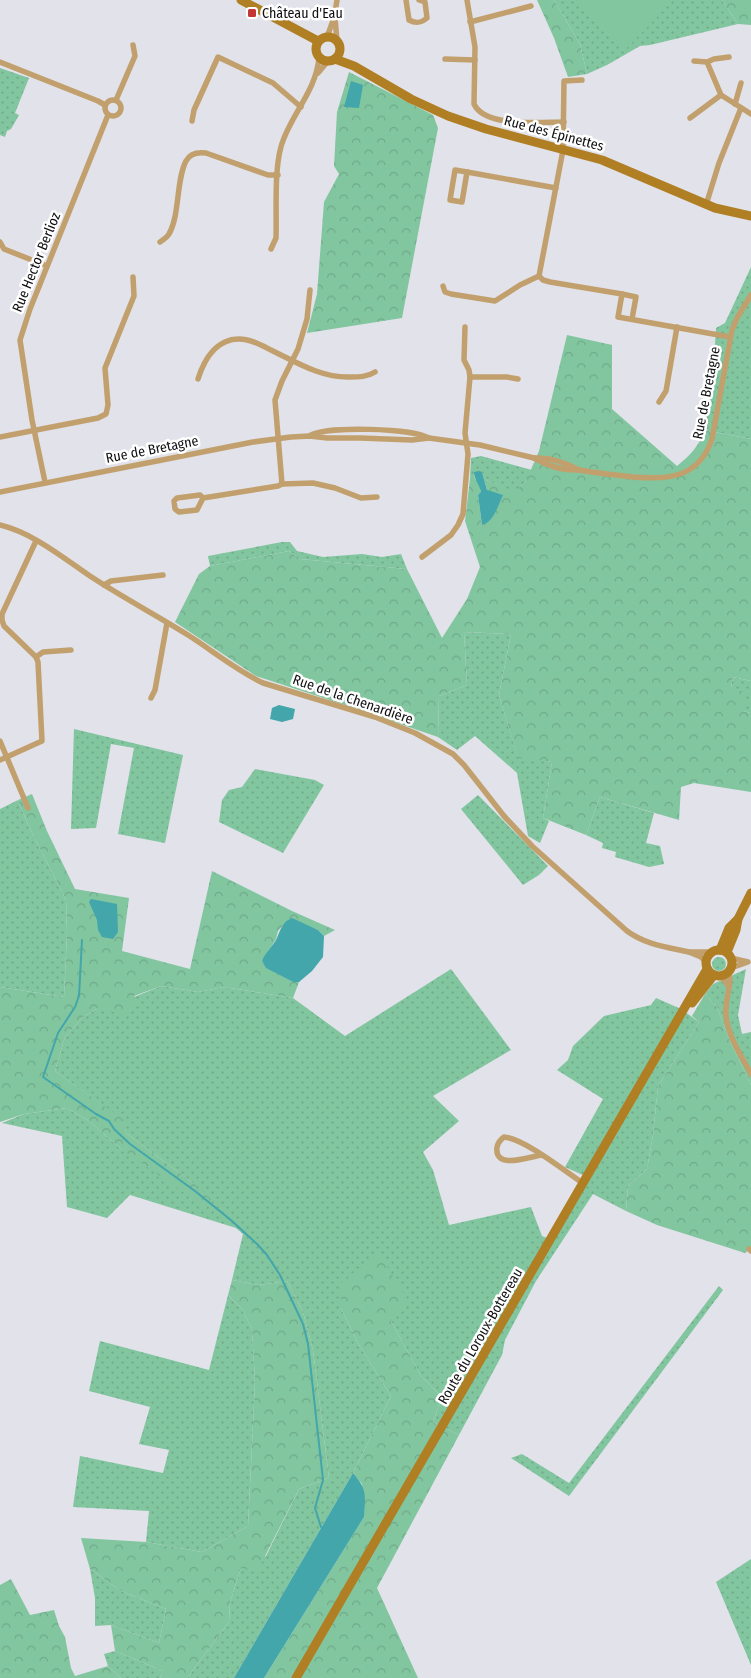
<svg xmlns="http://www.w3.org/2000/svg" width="751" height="1678" viewBox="0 0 751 1678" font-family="'Fira Sans Condensed',sans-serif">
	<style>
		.grass { fill: url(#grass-dots) }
		.forest { fill: url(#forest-crowns) }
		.pitch { fill: #82c6a0 }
		.water { fill: #42a6aa }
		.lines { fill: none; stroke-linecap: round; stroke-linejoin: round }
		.stream { stroke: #42a6aa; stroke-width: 2 }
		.street { stroke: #c2a06d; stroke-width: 5.5 }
		.secondary { stroke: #b07e23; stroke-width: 9 }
		.poi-dot { fill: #c43533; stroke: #fff; stroke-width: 2 }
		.labels { text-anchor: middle; stroke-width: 5; stroke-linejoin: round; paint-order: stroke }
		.poi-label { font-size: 14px; fill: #0f0f12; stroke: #fff; text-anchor: start }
		.street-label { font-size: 14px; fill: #0f0f12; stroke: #fff }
	</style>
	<defs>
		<pattern id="grass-dots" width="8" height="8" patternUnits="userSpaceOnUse" patternTransform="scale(1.25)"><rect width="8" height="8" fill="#82c6a0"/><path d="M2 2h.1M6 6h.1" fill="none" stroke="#6fa989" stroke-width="1.8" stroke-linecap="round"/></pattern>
		<pattern id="forest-crowns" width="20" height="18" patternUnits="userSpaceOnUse" patternTransform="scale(1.25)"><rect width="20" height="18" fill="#82c6a0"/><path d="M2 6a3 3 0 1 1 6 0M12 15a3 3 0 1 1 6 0" fill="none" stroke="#6fa989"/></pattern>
	</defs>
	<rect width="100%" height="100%" fill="#e1e2ea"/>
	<g class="grass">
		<polygon points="554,0 722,0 738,24 650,45 640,46 607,65 587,74 580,44"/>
		<polygon points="0,68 29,78 15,113 19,115 11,129 7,131 5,137 0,135"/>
		<polygon points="751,267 751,439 704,430 719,351 715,344 716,328 725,323"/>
		<polygon points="481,456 532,470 526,481 515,493 484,479 482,472 474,475 475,479 470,479 471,458"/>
		<polygon points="282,542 290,542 297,551 323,557 362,554 382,557 401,554 407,569 300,559 289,551 210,566 208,556"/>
		<polygon points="464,632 511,634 499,695 518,757 552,762 543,818 549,821 540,843 528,836 517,773 475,736 457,750 438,737 439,696 467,685"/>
		<polygon points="733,677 751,681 751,713 743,711 731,688"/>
		<polygon points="74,729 183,755 165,843 118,834 134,748 111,744 96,828 71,829"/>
		<polygon points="255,769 315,780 324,785 283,853 219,822 222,800 229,790 242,787"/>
		<polygon points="478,795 548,866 539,875 523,885 461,809"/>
		<polygon points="600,797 654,813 646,843 660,846 664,864 649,867 615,857 616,852 602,848 603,843 586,835"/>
		<polygon points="18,800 29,827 66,900 67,933 64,997 0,987 0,809"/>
		<circle cx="719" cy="964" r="7"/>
		<polygon points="451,969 511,1050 433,1096 459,1121 423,1152 433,1170 449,1225 531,1207 542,1236 547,1238 585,1176 565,1167 603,1099 557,1070 568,1060 573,1046 604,1016 651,1005 656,998 681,1009 699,1022 658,1086 653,1135 647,1169 628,1186 626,1211 593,1194 536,1281 505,1340 502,1355 459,1435 433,1422 442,1397 421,1376 391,1321 341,1283 341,1308 358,1343 391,1396 353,1473 234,1678 187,1678 229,1622 230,1602 241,1568 266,1556 299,1489 329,1478 313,1350 303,1312 287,1281 259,1285 232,1280 243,1234 236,1228 130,1195 107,1218 67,1207 62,1136 2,1123 24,1114 67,1108 89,1121 120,1148 193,1183 126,1133 123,1120 55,1071 65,1037 83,1017 98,1008 134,997 161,986 198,992 224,987 293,998 345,1036"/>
		<polygon points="746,969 738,1015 742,1034 751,1032 751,1085 729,1039 717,1007 705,994 713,984"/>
		<polygon points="719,1286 723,1290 569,1496 511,1458 522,1454 569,1483"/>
		<polygon points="228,1295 242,1309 252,1329 255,1383 248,1526 202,1552 146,1542 149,1511 73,1507 80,1456 163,1473 169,1450 139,1444 150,1407 89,1391 100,1341 209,1370"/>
		<polygon points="751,1559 751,1665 716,1582"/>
		<polygon points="90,1569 121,1591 166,1609 159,1643 111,1625 95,1626 95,1598"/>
		<polygon points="115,1651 163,1671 160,1678 121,1678 108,1666 104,1654"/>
	</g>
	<g class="forest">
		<polygon points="537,0 554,0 580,44 587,74 568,77 554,38"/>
		<polygon points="722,0 751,0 751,25 738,24"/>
		<polygon points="349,72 433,115 438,128 402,318 307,333 317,294 324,202 339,174 334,166 337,112"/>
		<path d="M567,335L612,345V409L677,466C689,456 700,446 704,430L751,439V681L733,677L731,688L747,693L743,711L751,713V792L694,783L681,787L679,820L600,797L586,835L543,818L552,762L518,758L499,695L511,634L464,632L467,685L439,696L438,737L345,705L256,676L175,622L199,574L210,566L289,551L300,559L407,569L442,638L467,599L480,567L465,521L470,479H475L480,485L481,493L478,495L482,525L487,490L484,479L515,492L526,481L539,451Z"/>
		<polygon points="32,794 47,831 75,889 129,898 122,951 190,969 212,871 292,911 335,930 324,936 318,930 289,919 278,931 276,939 262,961 267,968 293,982 299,982 293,998 224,987 198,992 161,986 134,996 137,1003 124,1015 98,1008 83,1017 65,1037 55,1071 124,1120 126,1133 193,1183 213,1201 206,1208 120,1148 89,1121 67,1108 24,1114 0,1122 0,987 64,997 67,933 66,900 29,827 18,800"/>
		<polygon points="705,994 717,1007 729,1039 751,1085 751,1248 745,1253 657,1225 626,1211 628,1186 647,1169 653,1135 658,1086 699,1022 692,1016"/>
		<polygon points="378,1252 407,1299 391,1321 421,1376 442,1397 433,1422 459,1435 377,1588 418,1678 264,1678 364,1517 362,1484 353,1473 391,1396 358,1343 341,1308 341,1283"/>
		<polygon points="232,1280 259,1285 287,1281 303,1312 313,1350 329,1478 299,1489 257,1572 241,1568 230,1602 229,1622 187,1678 160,1678 163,1671 115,1651 111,1625 159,1643 166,1609 121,1591 90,1569 81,1538 146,1542 202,1552 248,1526 255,1383 252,1329 242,1309 228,1295"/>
		<polygon points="11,1579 30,1615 54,1610 59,1626 65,1637 71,1668 75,1676 108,1666 121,1678 0,1678 0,1585"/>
	</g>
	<g class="pitch">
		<polygon points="575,0 643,0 659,15 626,49"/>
		<polygon points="647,0 672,0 661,12"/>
	</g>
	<g class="water">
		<polygon points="351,81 363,85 359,108 344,107"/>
		<path d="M479,471L482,472L487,490L503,495C498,505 494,522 482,525L478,495L481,492C480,485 474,480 474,472Z"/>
		<polygon points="279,705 295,709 293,719 282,722 270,719 272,708"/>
		<polygon points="91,899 117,904 118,932 113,939 102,937 98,930 97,920 89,902"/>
		<path d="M292,918L318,930L324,936L323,957L312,971L299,982H293L266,968L262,961C265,953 272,947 276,940C280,932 282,921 292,918Z"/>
		<path d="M353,1473C368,1490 365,1496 364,1517L264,1678H234Z"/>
	</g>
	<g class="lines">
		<polyline class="stream" points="82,940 79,996 75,1007 58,1033 43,1077 96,1114 109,1121 114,1129 130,1144 195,1191 232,1221 257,1244 267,1255 280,1275 303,1324 308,1344 323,1480 315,1508 321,1527"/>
		<g class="street">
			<path d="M406,0L409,20C416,24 421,23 427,18L425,2L419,0"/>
			<path d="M467,0L475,47L474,104C485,128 541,122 564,122"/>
			<polyline points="335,18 337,41"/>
			<polyline points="470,22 531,6"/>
			<polyline points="327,37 334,18 337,0"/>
			<polyline points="445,59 475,60"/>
			<polyline points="694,61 707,62 721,95"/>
			<polyline points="0,62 98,101 105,105"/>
			<polyline points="707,62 714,59 729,57"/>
			<polyline points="318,73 328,61"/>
			<circle cx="113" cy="108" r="8"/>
			<polyline points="116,100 135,56 133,45"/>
			<polyline points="735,104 741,83"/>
			<polyline points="690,118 721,95 751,114"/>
			<polyline points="192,121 194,110 218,57 273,83 301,107"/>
			<polygon points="455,170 467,172 462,202 450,200"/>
			<polyline points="467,172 556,188"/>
			<polyline points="706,205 719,163 741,108"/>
			<polyline points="0,242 4,249 47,266"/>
			<path d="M160,242C163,240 167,237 169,234C180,215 176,180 186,161C190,153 198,152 206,153L268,175H278"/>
			<path d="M271,249L276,238C277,210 273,163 284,138C295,110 316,89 319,58"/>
			<polyline points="539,276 543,280 550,282 622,294 618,317 730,337"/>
			<polyline points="443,286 445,292 451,294 495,301 520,285 539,276 563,150 564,81 582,80"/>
			<polyline points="622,294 636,297 632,319"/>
			<polyline points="470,377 507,377 518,379"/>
			<path d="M198,379C204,360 216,339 239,339C250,339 261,345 271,350C296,362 321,378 350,377C359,377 367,377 375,372"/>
			<polyline points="659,402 666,391 677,327"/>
			<path d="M311,435C328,426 412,428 429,438"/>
			<polyline points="0,437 98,418 106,414 108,405 105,368 134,296 133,277"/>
			<path d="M534,458C550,457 565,462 579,470C562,471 548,466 534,458Z"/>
			<path d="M579,470C597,473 615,475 633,477C668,480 699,478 712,439L732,330L737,318L751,295"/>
			<polyline points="45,482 32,420 20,340 30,309 108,115"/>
			<polyline points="282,484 275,400 282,381 298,349 307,319 310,290"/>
			<polyline points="0,492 253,442 291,437 310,436 327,438 360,438 412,440 429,438 480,445 534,458"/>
			<polyline points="203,498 197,510 179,512 175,509 174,501 177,498 200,495 203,498 278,486 282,484 313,483 335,488 361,498 377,497"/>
			<path d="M0,525C33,533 62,557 90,576C122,597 156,615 188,635C213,651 236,670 263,683L375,717L415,733L453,754L464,765L504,816L532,846L627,931C646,945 667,947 689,952"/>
			<polyline points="422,557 451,535 458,525 463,514 468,454 465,433 470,377 469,370 464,360 465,327"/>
			<polyline points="104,585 111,581 163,575"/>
			<polyline points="36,657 43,652 71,650"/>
			<polyline points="151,698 155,690 167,623"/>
			<polyline points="0,741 28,808"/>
			<polyline points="0,760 42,741 38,662 36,657 4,626 2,620 2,614 36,541"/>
			<polyline points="706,962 701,957 689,952 712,952"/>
			<polyline points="731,968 748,962 731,958"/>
			<polyline points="721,976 729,987 730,979 728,972"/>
			<path d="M729,987C728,996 725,1006 726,1015C727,1035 742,1057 751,1074"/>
			<path d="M542,1155C531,1156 494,1171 497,1147C498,1142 500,1140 504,1137C525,1139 566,1172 584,1184"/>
			<polyline points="749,1249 751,1251"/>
		</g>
		<g class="secondary">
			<polyline points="241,0 318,41"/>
			<circle cx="328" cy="49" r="12"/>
			<polyline points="335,59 354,66 411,99 448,116 486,129 602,160 715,208 751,216"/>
			<circle cx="719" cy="963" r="13"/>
			<polyline points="720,950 729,928 738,919 751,893"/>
			<polyline points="727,952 736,930 738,919"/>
			<polyline points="692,1003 714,975"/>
			<polyline points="296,1678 707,969"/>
		</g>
	</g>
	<rect class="poi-dot" x="247" y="8" width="10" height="10" rx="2.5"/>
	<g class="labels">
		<g class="poi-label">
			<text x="262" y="18">Château d'Eau</text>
		</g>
		<g class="street-label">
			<text transform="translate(554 133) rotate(15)" y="5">Rue des Épinettes</text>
			<text transform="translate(36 262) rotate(-68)" y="5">Rue Hector Berlioz</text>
			<text transform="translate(706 393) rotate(-79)" y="5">Rue de Bretagne</text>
			<text transform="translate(152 449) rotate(-11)" y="5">Rue de Bretagne</text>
			<text transform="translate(353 699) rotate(19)" y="5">Rue de la Chenardière</text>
			<text transform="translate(480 1336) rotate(-60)" y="5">Route du Loroux-Bottereau</text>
		</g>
	</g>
</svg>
